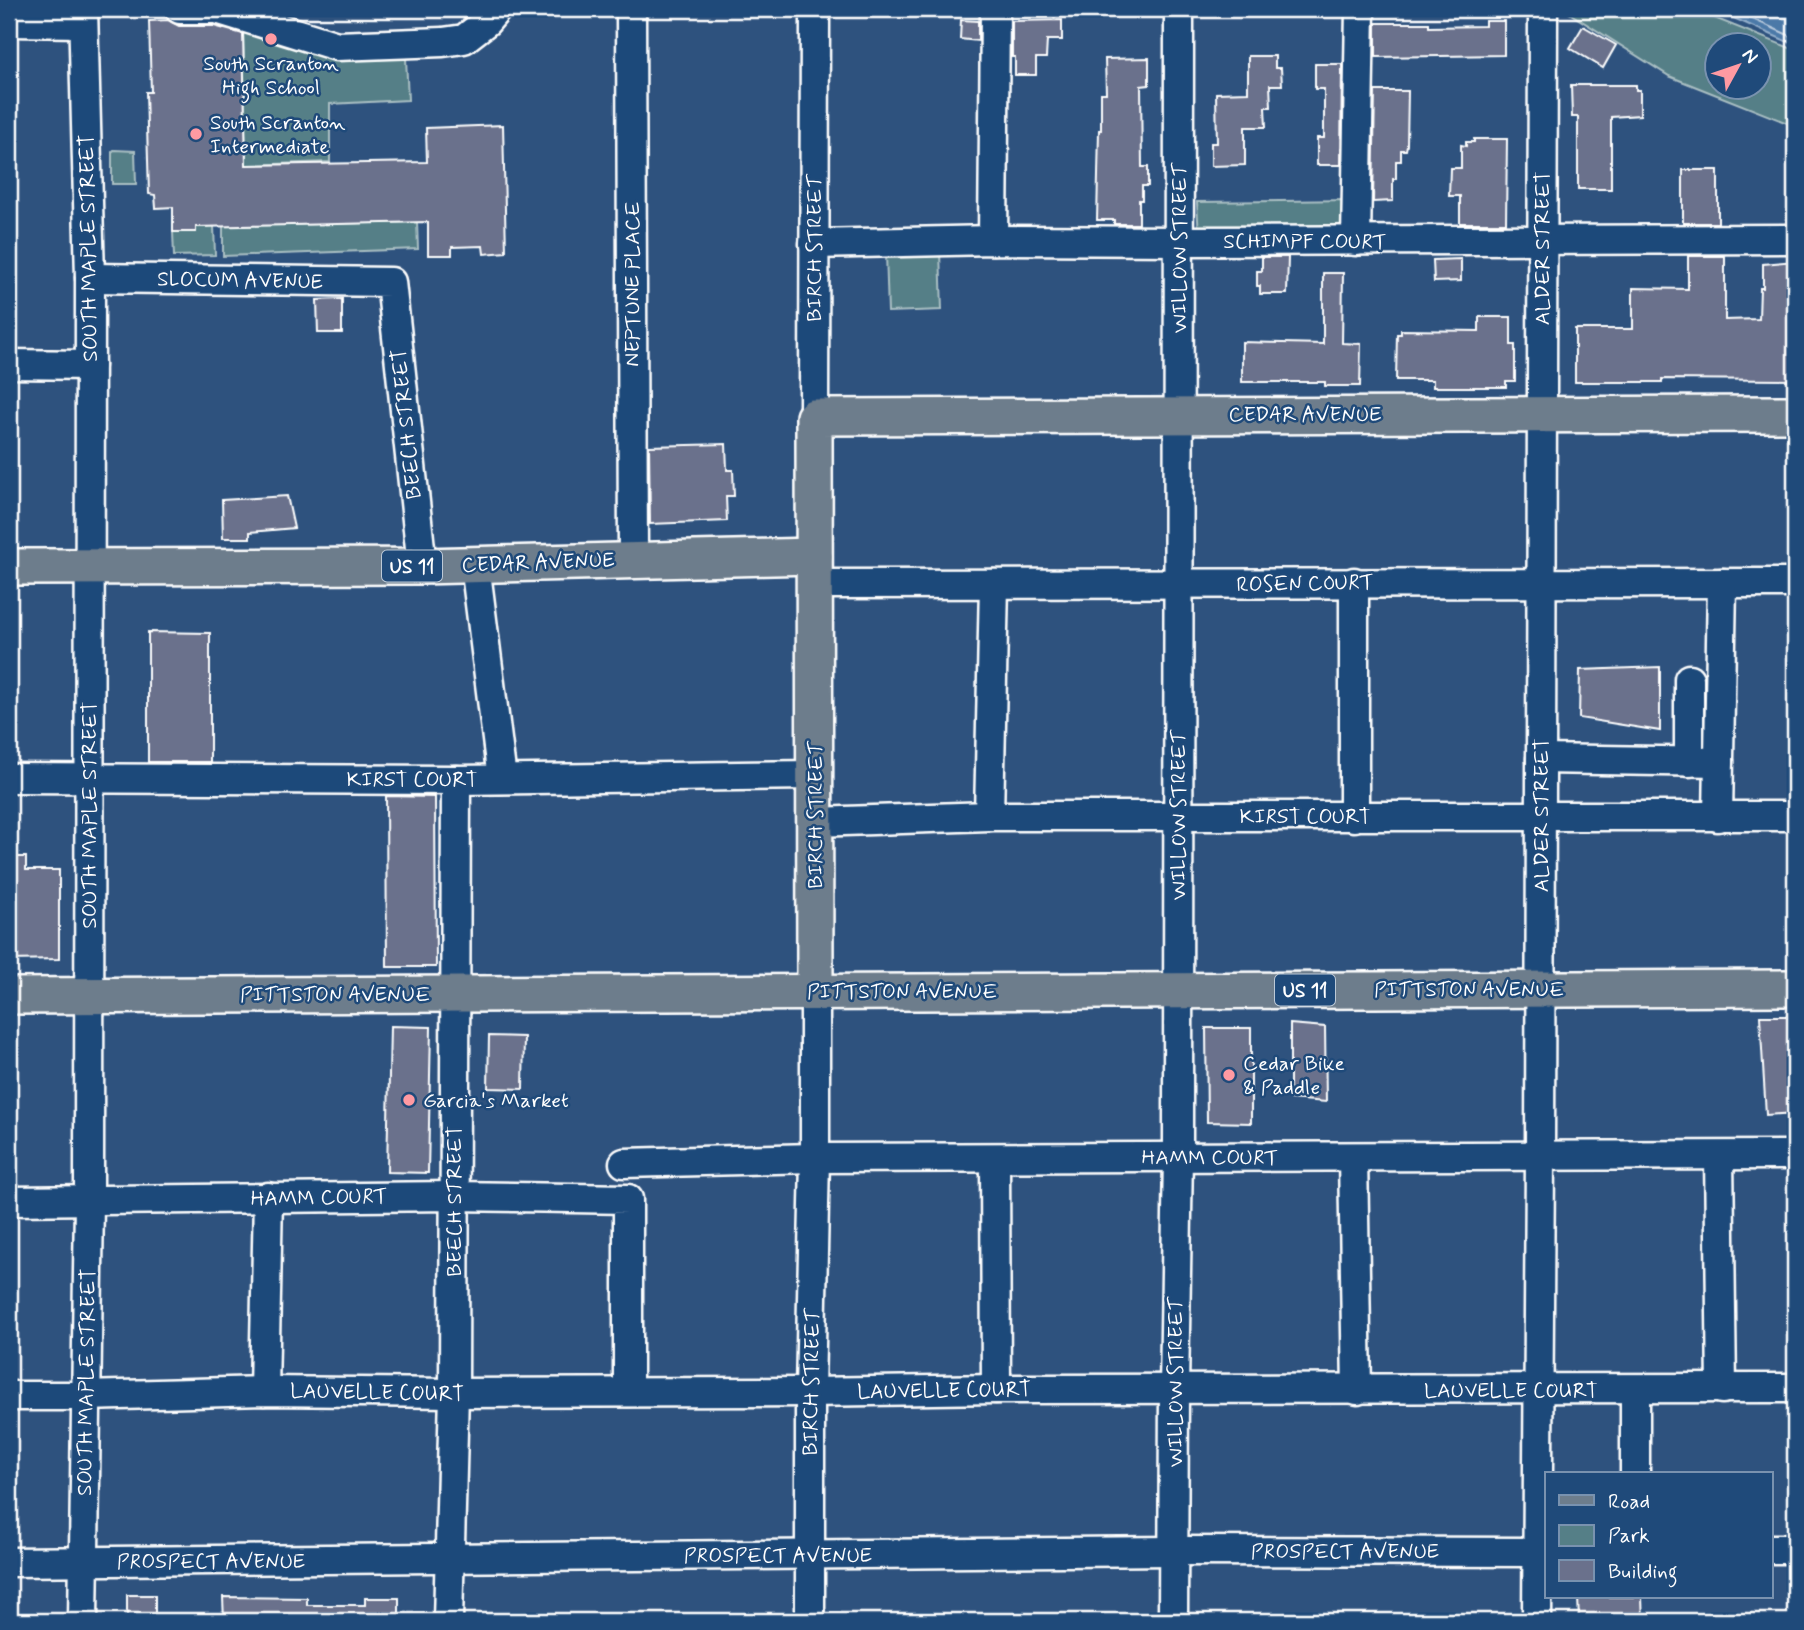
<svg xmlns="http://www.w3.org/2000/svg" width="1804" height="1630" viewBox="0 0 1804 1630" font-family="Mynerve,sans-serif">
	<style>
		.green { fill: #557f87; stroke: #aabfc3; stroke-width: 2; fill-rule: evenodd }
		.water { fill: #4c79a8; stroke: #94afcb; stroke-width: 2 }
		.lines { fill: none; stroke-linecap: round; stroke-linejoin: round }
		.shore { stroke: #b7c9dc; stroke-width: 2 }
		.building { fill: #6a718c; stroke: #fff; stroke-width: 2 }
		.minor-casing { stroke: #fff; stroke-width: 33 }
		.major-casing { stroke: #fff; stroke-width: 40 }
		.minor { stroke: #1f4a7a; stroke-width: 28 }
		.major { stroke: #6d7d8c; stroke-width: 35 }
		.poi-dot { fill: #ff9aa2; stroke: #1f4a7a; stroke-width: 2.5 }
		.labels { text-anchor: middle; stroke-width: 5; stroke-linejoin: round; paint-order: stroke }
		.shield { fill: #1f4a7a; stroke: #bcc9d7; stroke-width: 2 }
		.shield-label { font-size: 19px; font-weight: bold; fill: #fff }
		.poi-label { font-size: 21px; fill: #fff; stroke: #1f4a7a; text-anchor: start }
		.street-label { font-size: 21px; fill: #fff; stroke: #1f4a7a }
	</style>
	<rect width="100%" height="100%" fill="#2e527e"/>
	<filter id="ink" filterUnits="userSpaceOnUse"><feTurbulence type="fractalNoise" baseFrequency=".0143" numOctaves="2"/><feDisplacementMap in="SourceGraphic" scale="14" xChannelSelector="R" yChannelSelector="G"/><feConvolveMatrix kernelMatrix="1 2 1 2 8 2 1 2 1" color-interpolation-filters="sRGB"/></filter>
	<g filter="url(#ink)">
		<g class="green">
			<path d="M1563,9H1692L1795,50V126L1669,76ZM1716,46H1758V88H1716Z"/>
			<polygon points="243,24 329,59 406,58 408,100 330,104 330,162 246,165"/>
			<polygon points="114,150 135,151 136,184 112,184 112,152"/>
			<polygon points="1351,200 1351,236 1199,237 1197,202"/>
			<polygon points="417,222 418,249 223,256 223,226"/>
			<polygon points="214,226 215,255 174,256 173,232 196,232 196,227"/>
			<polygon points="940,251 942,310 888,312 886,253"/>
		</g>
		<polygon class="water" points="1713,9 1795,9 1795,45"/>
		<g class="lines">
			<polyline class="shore" points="1730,9 1795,38"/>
		</g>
		<g class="building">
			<polygon points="168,20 179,26 214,26 243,34 246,165 427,162 426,128 503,125 506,252 484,254 483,246 452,247 452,255 428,255 428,222 196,227 196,232 173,232 173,207 156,208 155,195 149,194 146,92 151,92 149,21"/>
			<polygon points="961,20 978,21 978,41 960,39"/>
			<polygon points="1062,20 1062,40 1047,40 1046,58 1036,58 1036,75 1015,75 1015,57 1012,57 1012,21"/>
			<polygon points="1485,21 1504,21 1504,55 1376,57 1376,23 1429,23 1429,27 1485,26"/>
			<polygon points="1583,26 1616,45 1603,68 1570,48"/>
			<polygon points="1248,56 1275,56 1275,68 1281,68 1282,85 1270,85 1271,107 1265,107 1266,127 1245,127 1245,165 1211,166 1211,143 1217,143 1216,93 1248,92"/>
			<polygon points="1149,58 1149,85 1141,86 1142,167 1148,167 1148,186 1142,186 1142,200 1139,200 1139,224 1114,224 1114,220 1097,220 1099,130 1101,130 1101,93 1106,93 1105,59"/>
			<polygon points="1315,64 1342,64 1341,165 1317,165 1317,138 1324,138 1324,89 1315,89"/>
			<polygon points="1571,85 1636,85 1636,90 1640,90 1640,115 1611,117 1611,189 1578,189 1578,117 1572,117"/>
			<polygon points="1375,91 1408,91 1407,145 1406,150 1401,150 1401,161 1396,161 1396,179 1393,179 1393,201 1373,202"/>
			<polygon points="1474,139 1507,139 1506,223 1460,223 1460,196 1449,196 1450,168 1461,168 1461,145 1466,146 1466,142 1474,142"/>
			<rect x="1683" y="170" width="35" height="53"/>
			<polygon points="1688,256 1725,256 1725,320 1759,319 1760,288 1763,288 1763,264 1795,261 1795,380 1662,379 1662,382 1575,382 1575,329 1633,329 1633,288 1688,289"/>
			<polygon points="1262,257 1288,257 1287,294 1260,294 1260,286 1257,286 1257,271 1262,271"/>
			<polygon points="1461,259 1461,281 1434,282 1433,260"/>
			<polygon points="1323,273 1343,273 1342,343 1361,344 1360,386 1325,386 1325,382 1242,382 1242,342 1323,344"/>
			<polygon points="342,299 342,333 318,333 317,300"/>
			<polygon points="1479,317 1511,317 1511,345 1515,345 1515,381 1506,381 1506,387 1433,387 1433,380 1396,380 1397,334 1401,334 1401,330 1479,331"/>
			<polygon points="726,444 727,470 733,470 734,496 726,496 727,521 650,524 649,446"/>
			<polygon points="287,496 294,528 250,532 250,538 223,538 222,500"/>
			<polygon points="148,632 210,633 210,762 148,762"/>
			<polygon points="1660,667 1660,731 1579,718 1580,670"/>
			<polygon points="386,796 435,797 436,967 387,967"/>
			<polygon points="9,857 26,857 26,870 59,870 59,959 9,960"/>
			<polygon points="1760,1016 1795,1016 1795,1113 1766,1115"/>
			<polygon points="1290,1024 1325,1027 1326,1102 1290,1099"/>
			<polygon points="390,1026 431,1027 428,1173 387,1172"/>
			<polygon points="1206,1028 1251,1028 1251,1123 1207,1122"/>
			<polygon points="489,1036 524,1037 523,1089 488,1088"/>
			<rect x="127" y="1595" width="28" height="26"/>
			<polygon points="223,1597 307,1598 307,1605 365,1605 365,1598 399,1598 399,1621 224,1621"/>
			<polygon points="1578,1597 1642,1597 1643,1621 1579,1621"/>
		</g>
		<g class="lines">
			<g class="minor-casing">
				<g id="minor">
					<polyline points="83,9 90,278 89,1202 83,1621"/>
					<polyline points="180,9 217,9 337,46 443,42 464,39 486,22 497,9"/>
					<polyline points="631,9 633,559"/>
					<polyline points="9,22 83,23"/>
					<polyline points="993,240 995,9"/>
					<polyline points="1356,241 1360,9"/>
					<polyline points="814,244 993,240 1179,241 1795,239"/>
					<polyline points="90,278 391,282 422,566"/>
					<polyline points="9,364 90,365"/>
					<polyline points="814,417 815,9"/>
					<polyline points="475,564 502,779"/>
					<polyline points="815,584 1795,583"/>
					<polyline points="1689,679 1689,762"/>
					<polyline points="1541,759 1719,762"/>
					<polyline points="9,778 456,780 815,775"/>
					<polyline points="989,816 994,584"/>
					<polyline points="1354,817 1354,582"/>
					<polyline points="1718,817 1722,583"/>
					<polyline points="815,822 989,816 1795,816"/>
					<polyline points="1719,1156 1722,1389"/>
					<polyline points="1353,1157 1357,1390"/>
					<polyline points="995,1158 996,1389"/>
					<polyline points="624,1163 815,1158 1795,1155"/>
					<polyline points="9,1201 454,1196 628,1199 628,1392"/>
					<polyline points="1635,1390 1635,1474"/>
					<polyline points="264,1391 268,1197"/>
					<polyline points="9,1396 85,1396 264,1391 454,1393 810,1392 996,1389 1795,1388"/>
					<polyline points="1771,1549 1795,1549"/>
					<polyline points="9,1562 1174,1551 1547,1552"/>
					<polyline points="448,1621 454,1393 456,780"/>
					<polyline points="810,1621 810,1392 815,1158 815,992"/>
					<polyline points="1173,1621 1174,1389 1178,1156 1179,9"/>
					<polyline points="1537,1621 1540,1158 1543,9"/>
				</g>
			</g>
			<g class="major-casing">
				<g id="major">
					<polyline points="9,567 422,566 814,556"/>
					<polyline points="815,992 814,417 1795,414"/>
					<polyline points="9,996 1795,988"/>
				</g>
			</g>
			<use href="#minor" class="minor"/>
			<use href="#major" class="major"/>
		</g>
	</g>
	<g class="poi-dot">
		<circle cx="271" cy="39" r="7"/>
		<circle cx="196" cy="134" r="7"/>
		<circle cx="1229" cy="1075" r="7"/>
		<circle cx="409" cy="1100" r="7"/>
	</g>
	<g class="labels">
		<g class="shield">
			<rect x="382" y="550.5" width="60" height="31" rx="5"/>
			<rect x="1275" y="974.5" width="60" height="31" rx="5"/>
		</g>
		<g class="shield-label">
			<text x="412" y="573">US 11</text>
			<text x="1305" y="997">US 11</text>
		</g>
		<g class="poi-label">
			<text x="271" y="70" text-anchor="middle">South Scranton<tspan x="271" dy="24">High School</tspan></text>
			<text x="210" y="129">South Scranton<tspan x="210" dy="24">Intermediate</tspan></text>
			<text x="1243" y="1070">Cedar Bike<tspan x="1243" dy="24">&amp; Paddle</tspan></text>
			<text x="423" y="1107">Garcia's Market</text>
		</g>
		<g class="street-label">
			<text x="1305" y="248">SCHIMPF COURT</text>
			<text transform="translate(88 248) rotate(-91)" y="7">SOUTH MAPLE STREET</text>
			<text transform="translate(814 248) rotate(-90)" y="7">BIRCH STREET</text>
			<text transform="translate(1179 248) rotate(-90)" y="7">WILLOW STREET</text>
			<text transform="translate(1542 248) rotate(-90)" y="7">ALDER STREET</text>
			<text transform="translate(240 280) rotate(1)" y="7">SLOCUM AVENUE</text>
			<text transform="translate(632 284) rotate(-90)" y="7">NEPTUNE PLACE</text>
			<text x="1305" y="421">CEDAR AVENUE</text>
			<text transform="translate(406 424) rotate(-96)" y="7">BEECH STREET</text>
			<text transform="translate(538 562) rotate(-2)" y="7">CEDAR AVENUE</text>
			<text transform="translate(1305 583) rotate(-1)" y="7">ROSEN COURT</text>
			<text x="412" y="786">KIRST COURT</text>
			<text transform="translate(89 815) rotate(-90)" y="7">SOUTH MAPLE STREET</text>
			<text transform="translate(815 815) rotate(-90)" y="7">BIRCH STREET</text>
			<text transform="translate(1178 815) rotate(-90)" y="7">WILLOW STREET</text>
			<text transform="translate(1541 815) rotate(-90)" y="7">ALDER STREET</text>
			<text x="1305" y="823">KIRST COURT</text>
			<text x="1469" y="996">PITTSTON AVENUE</text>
			<text x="902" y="998">PITTSTON AVENUE</text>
			<text x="335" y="1001">PITTSTON AVENUE</text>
			<text x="1210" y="1164">HAMM COURT</text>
			<text transform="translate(319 1197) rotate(-1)" y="7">HAMM COURT</text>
			<text transform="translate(454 1201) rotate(-90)" y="7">BEECH STREET</text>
			<text transform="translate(86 1382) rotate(-89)" y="7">SOUTH MAPLE STREET</text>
			<text transform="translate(811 1382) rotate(-89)" y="7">BIRCH STREET</text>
			<text transform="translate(1175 1382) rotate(-90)" y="7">WILLOW STREET</text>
			<text transform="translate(944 1390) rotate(-1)" y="7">LAUVELLE COURT</text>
			<text x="1511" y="1397">LAUVELLE COURT</text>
			<text transform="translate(377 1392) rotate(1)" y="7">LAUVELLE COURT</text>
			<text x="1345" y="1558">PROSPECT AVENUE</text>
			<text x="778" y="1562">PROSPECT AVENUE</text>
			<text x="211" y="1568">PROSPECT AVENUE</text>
		</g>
	</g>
	<rect width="1804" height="1630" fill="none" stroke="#1f4a7a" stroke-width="35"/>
	<rect x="18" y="18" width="1769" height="1595" fill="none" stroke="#fff" stroke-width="2.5" filter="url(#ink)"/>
	<rect x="1545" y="1472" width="228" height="126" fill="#1f4a7a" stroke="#7992af" stroke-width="2"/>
	<rect x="1559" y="1495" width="35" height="10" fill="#6d7d8c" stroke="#7992af" stroke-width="2"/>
	<text x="1608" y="1508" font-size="21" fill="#ffffff">Road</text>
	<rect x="1559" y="1525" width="35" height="21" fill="#557f87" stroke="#7992af" stroke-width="2"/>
	<text x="1608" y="1542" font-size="21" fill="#ffffff">Park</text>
	<rect x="1559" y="1560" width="35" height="21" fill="#6a718c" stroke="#7992af" stroke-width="2"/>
	<text x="1608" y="1578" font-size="21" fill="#ffffff">Building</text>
	<g transform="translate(1738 66) rotate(50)"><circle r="33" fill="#1f4a7a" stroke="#7992af" stroke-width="2"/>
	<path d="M0-5L12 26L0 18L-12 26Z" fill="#ff9aa2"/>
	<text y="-10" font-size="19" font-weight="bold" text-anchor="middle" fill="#ffffff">N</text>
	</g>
</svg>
